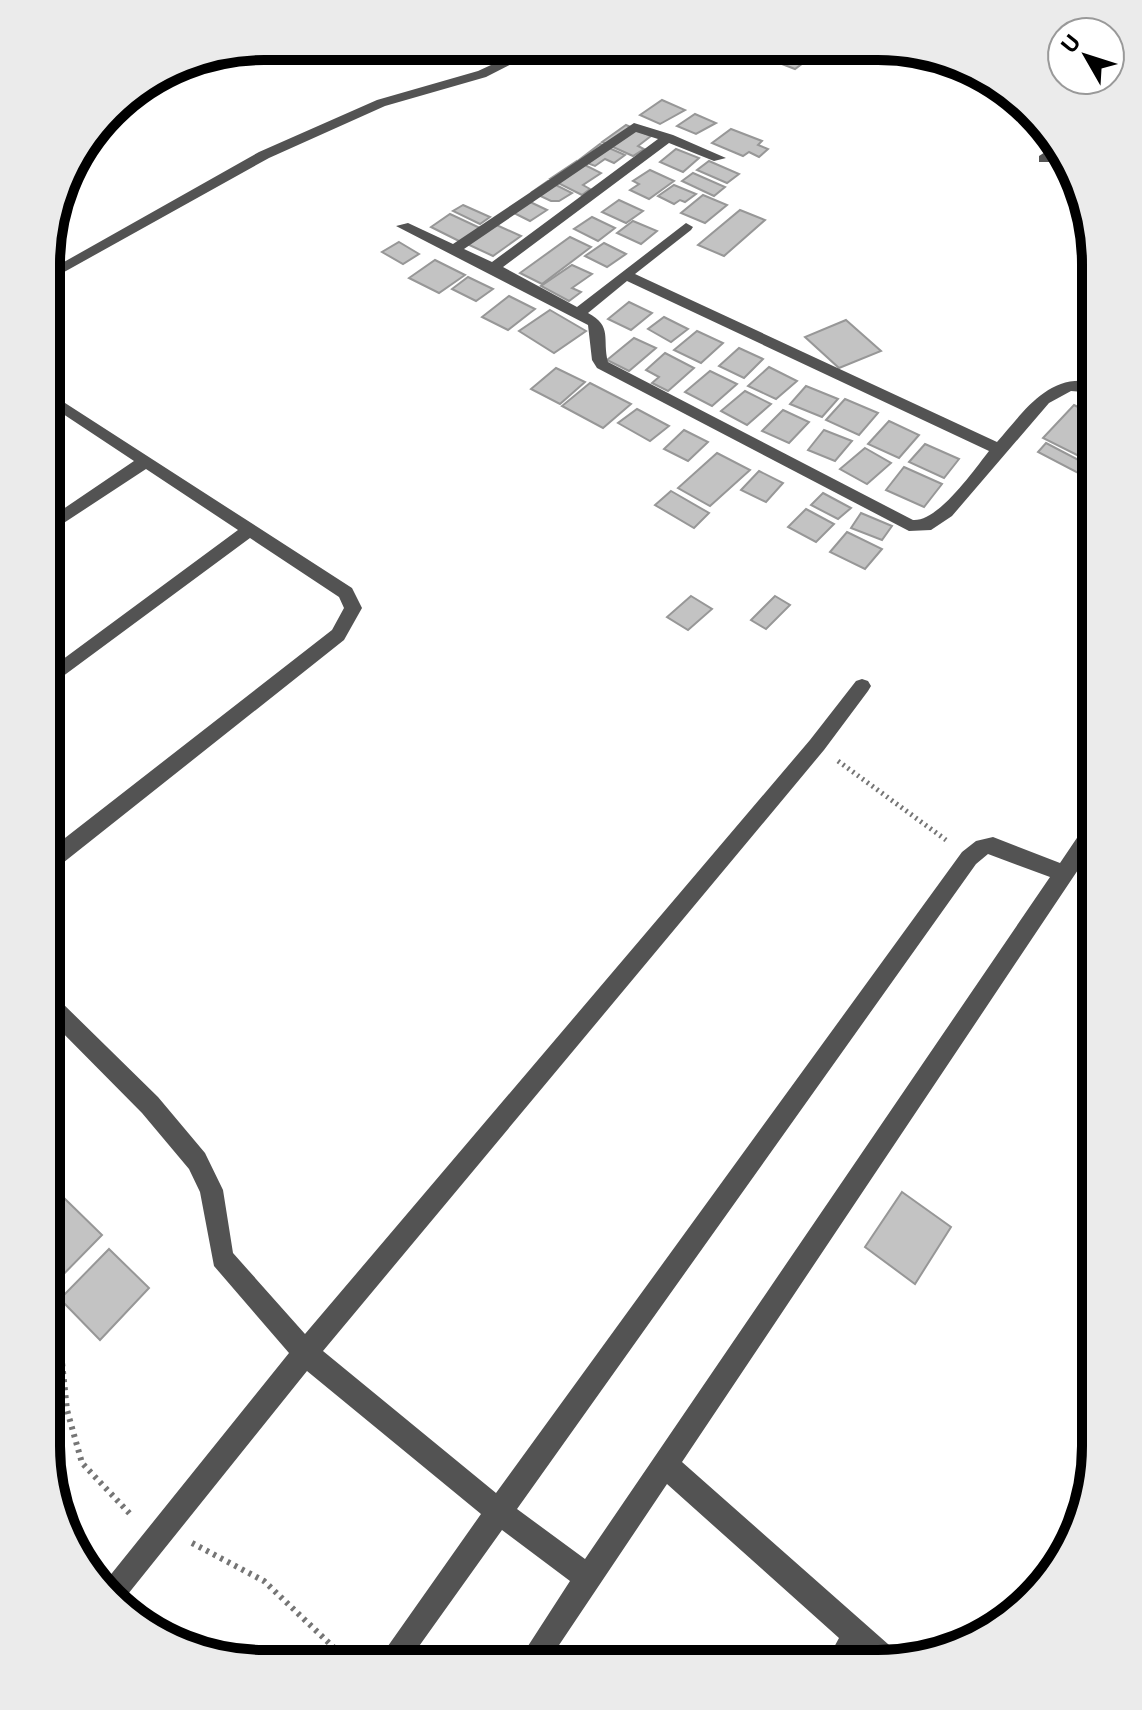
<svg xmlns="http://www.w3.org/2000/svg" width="1142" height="1710" viewBox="0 0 1142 1710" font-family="'Open Sans',sans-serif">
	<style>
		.building { fill: #c3c3c3; stroke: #979797; stroke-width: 2 }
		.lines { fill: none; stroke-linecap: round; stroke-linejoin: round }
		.path-far1 { stroke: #757575; stroke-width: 5; stroke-dasharray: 2 4; stroke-linecap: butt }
		.path { stroke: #757575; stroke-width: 6; stroke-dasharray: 3 5; stroke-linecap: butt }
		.minor { fill: #535353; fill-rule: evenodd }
		.rim { fill: none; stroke: #000; stroke-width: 10 }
	</style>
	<rect width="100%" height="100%" fill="#fff"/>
	<g class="building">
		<polygon points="786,52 807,60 795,69 774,61"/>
		<polygon points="662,100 685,110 660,124 640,115"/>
		<polygon points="695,114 716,123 696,134 677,126"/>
		<polygon points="626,125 651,136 638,146 644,149 633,156 602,142"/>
		<polygon points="731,129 762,141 758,145 768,149 759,157 749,152 743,156 712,143"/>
		<polygon points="600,144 625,155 614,163 605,159 595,166 579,160"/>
		<polygon points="676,149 699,158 683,172 660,162"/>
		<polygon points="577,161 601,173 583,185 590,189 582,195 550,179"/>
		<polygon points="709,161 739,174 727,183 697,170"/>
		<polygon points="650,170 674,181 649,199 630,190 639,184 633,181"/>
		<polygon points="693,173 725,187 714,196 682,181"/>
		<polygon points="548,181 572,193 559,201 551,201 532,192"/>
		<polygon points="674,185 696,194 685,202 680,200 674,204 658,196"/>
		<polygon points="703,195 727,205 705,223 681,213"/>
		<polygon points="526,200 547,210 530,221 510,211"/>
		<polygon points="619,200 643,211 626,223 602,212"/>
		<polygon points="463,205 490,217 480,224 453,211"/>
		<polygon points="740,210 765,220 724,256 698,245"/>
		<polygon points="450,214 480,228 461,242 431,227"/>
		<polygon points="592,217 615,228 598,241 574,229"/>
		<polygon points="633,221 657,231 641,244 617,233"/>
		<polygon points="492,223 521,236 493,256 465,243"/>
		<polygon points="570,237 591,247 542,284 520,273"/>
		<polygon points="399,242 419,254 403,264 382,252"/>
		<polygon points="604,243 626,254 607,267 585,256"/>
		<polygon points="435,260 465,275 439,293 409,278"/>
		<polygon points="572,265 592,274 572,288 581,292 569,301 541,286"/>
		<polygon points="468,277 493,289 476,301 452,289"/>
		<polygon points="509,296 535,309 508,330 482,317"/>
		<polygon points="629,302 652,313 631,330 608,319"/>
		<polygon points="550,310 586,331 554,353 519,331"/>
		<polygon points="664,317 688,329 671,342 648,329"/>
		<polygon points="846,320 881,351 839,368 805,337"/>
		<polygon points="697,331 723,343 701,363 674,350"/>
		<polygon points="634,338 656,348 629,371 607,360"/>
		<polygon points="739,348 763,359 744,378 719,366"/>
		<polygon points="665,353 694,368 668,391 652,383 659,377 646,370"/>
		<polygon points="769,367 797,381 776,399 748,386"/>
		<polygon points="556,368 585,382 560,404 531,389"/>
		<polygon points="710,371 737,384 712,406 685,392"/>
		<polygon points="590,383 631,404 603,428 562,406"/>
		<polygon points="806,386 838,399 822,417 790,404"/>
		<polygon points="745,391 771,404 747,425 721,411"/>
		<polygon points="845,399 878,413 859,435 826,420"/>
		<polygon points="1074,405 1096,416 1096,435 1077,455 1043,438"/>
		<polygon points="637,409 669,426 650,441 618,423"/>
		<polygon points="783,410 809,422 789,443 762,431"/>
		<polygon points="889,421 919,435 899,458 868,444"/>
		<polygon points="684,430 708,442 688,461 664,449"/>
		<polygon points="824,430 852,441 835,461 808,450"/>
		<polygon points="1046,443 1092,467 1084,476 1038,452"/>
		<polygon points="925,444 959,459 944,478 909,462"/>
		<polygon points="865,448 891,463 867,484 840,469"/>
		<polygon points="717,453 750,470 710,506 678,488"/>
		<polygon points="904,467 942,484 924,507 886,490"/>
		<polygon points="759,471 783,483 766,502 741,490"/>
		<polygon points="671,491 709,513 694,528 655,505"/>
		<polygon points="823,493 851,508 838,519 811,505"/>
		<polygon points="806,509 834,524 816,542 788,527"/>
		<polygon points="861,513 892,526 882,540 851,528"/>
		<polygon points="847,532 882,549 865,569 830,552"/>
		<polygon points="691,596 712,609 688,630 667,617"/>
		<polygon points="775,596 790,605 766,629 751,620"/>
		<polygon points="902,1192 951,1227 915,1284 865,1247"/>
		<polygon points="62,1196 102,1235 49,1289 46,1211"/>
		<polygon points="109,1249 149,1288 100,1340 60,1299"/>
	</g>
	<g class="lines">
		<polyline class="path-far1" points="838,761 946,840"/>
		<g class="path">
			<polyline points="46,1336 62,1362 67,1410 82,1463 132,1516"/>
			<polyline points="192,1543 264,1581 350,1663"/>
		</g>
		<g class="minor">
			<polygon points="530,47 545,47 486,77 385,106 269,158 48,281 48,271 259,152 377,100 478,71"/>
			<path d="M634,123L673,135L726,158L714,161L669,143L503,267L577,307L686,223L693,227L691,230L635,274L997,442C1024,412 1049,371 1096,383V393L1071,391L1049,403L952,516L931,530L909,531L597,368L592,360L588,325L396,226L408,223L453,244ZM636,132L658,139L492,262L464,249ZM627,281L989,451C974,470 938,522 913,520L608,362C602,339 613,326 588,313Z"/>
			<polygon points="1053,147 1059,154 1049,162 1039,162 1039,156"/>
			<polygon points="48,392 352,588 362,608 344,640 54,870 47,873 47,852 332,630 344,608 339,597 250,538 47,688 47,671 238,530 146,469 47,534 47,520 134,461 48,404"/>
			<path d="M862,679L868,681L871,686L868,691L824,750L323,1351L496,1493L962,852L976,841L993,837L1060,863L1089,820L1096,818V843L682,1462L897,1652L900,1660L868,1664L860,1656L855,1664H825L839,1638L667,1484L547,1663H517L570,1581L502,1530L407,1663H376L481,1514L307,1371L120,1604L104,1583L289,1353L214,1266L200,1192L189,1169L142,1113L47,1017V993L55,996L158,1097L205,1153L223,1190L233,1253L305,1334L810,740L856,681ZM988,854L1050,877L585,1559L517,1509L976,864Z"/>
		</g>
	</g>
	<path d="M0 0H1142V1710H0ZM264 60H878A204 204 0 0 1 1082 264V1446A204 204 0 0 1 878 1650H264A204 204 0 0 1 60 1446V264A204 204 0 0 1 264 60Z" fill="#ebebeb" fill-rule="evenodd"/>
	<path class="rim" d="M264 60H878A204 204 0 0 1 1082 264V1446A204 204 0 0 1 878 1650H264A204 204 0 0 1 60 1446V264A204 204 0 0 1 264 60Z"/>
	<g transform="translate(1086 56) rotate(309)"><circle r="38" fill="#ffffff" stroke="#999999" stroke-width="2"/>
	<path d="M0-6L14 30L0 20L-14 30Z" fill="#000000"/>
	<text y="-12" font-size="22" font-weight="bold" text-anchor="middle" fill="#000000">U</text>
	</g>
</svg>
